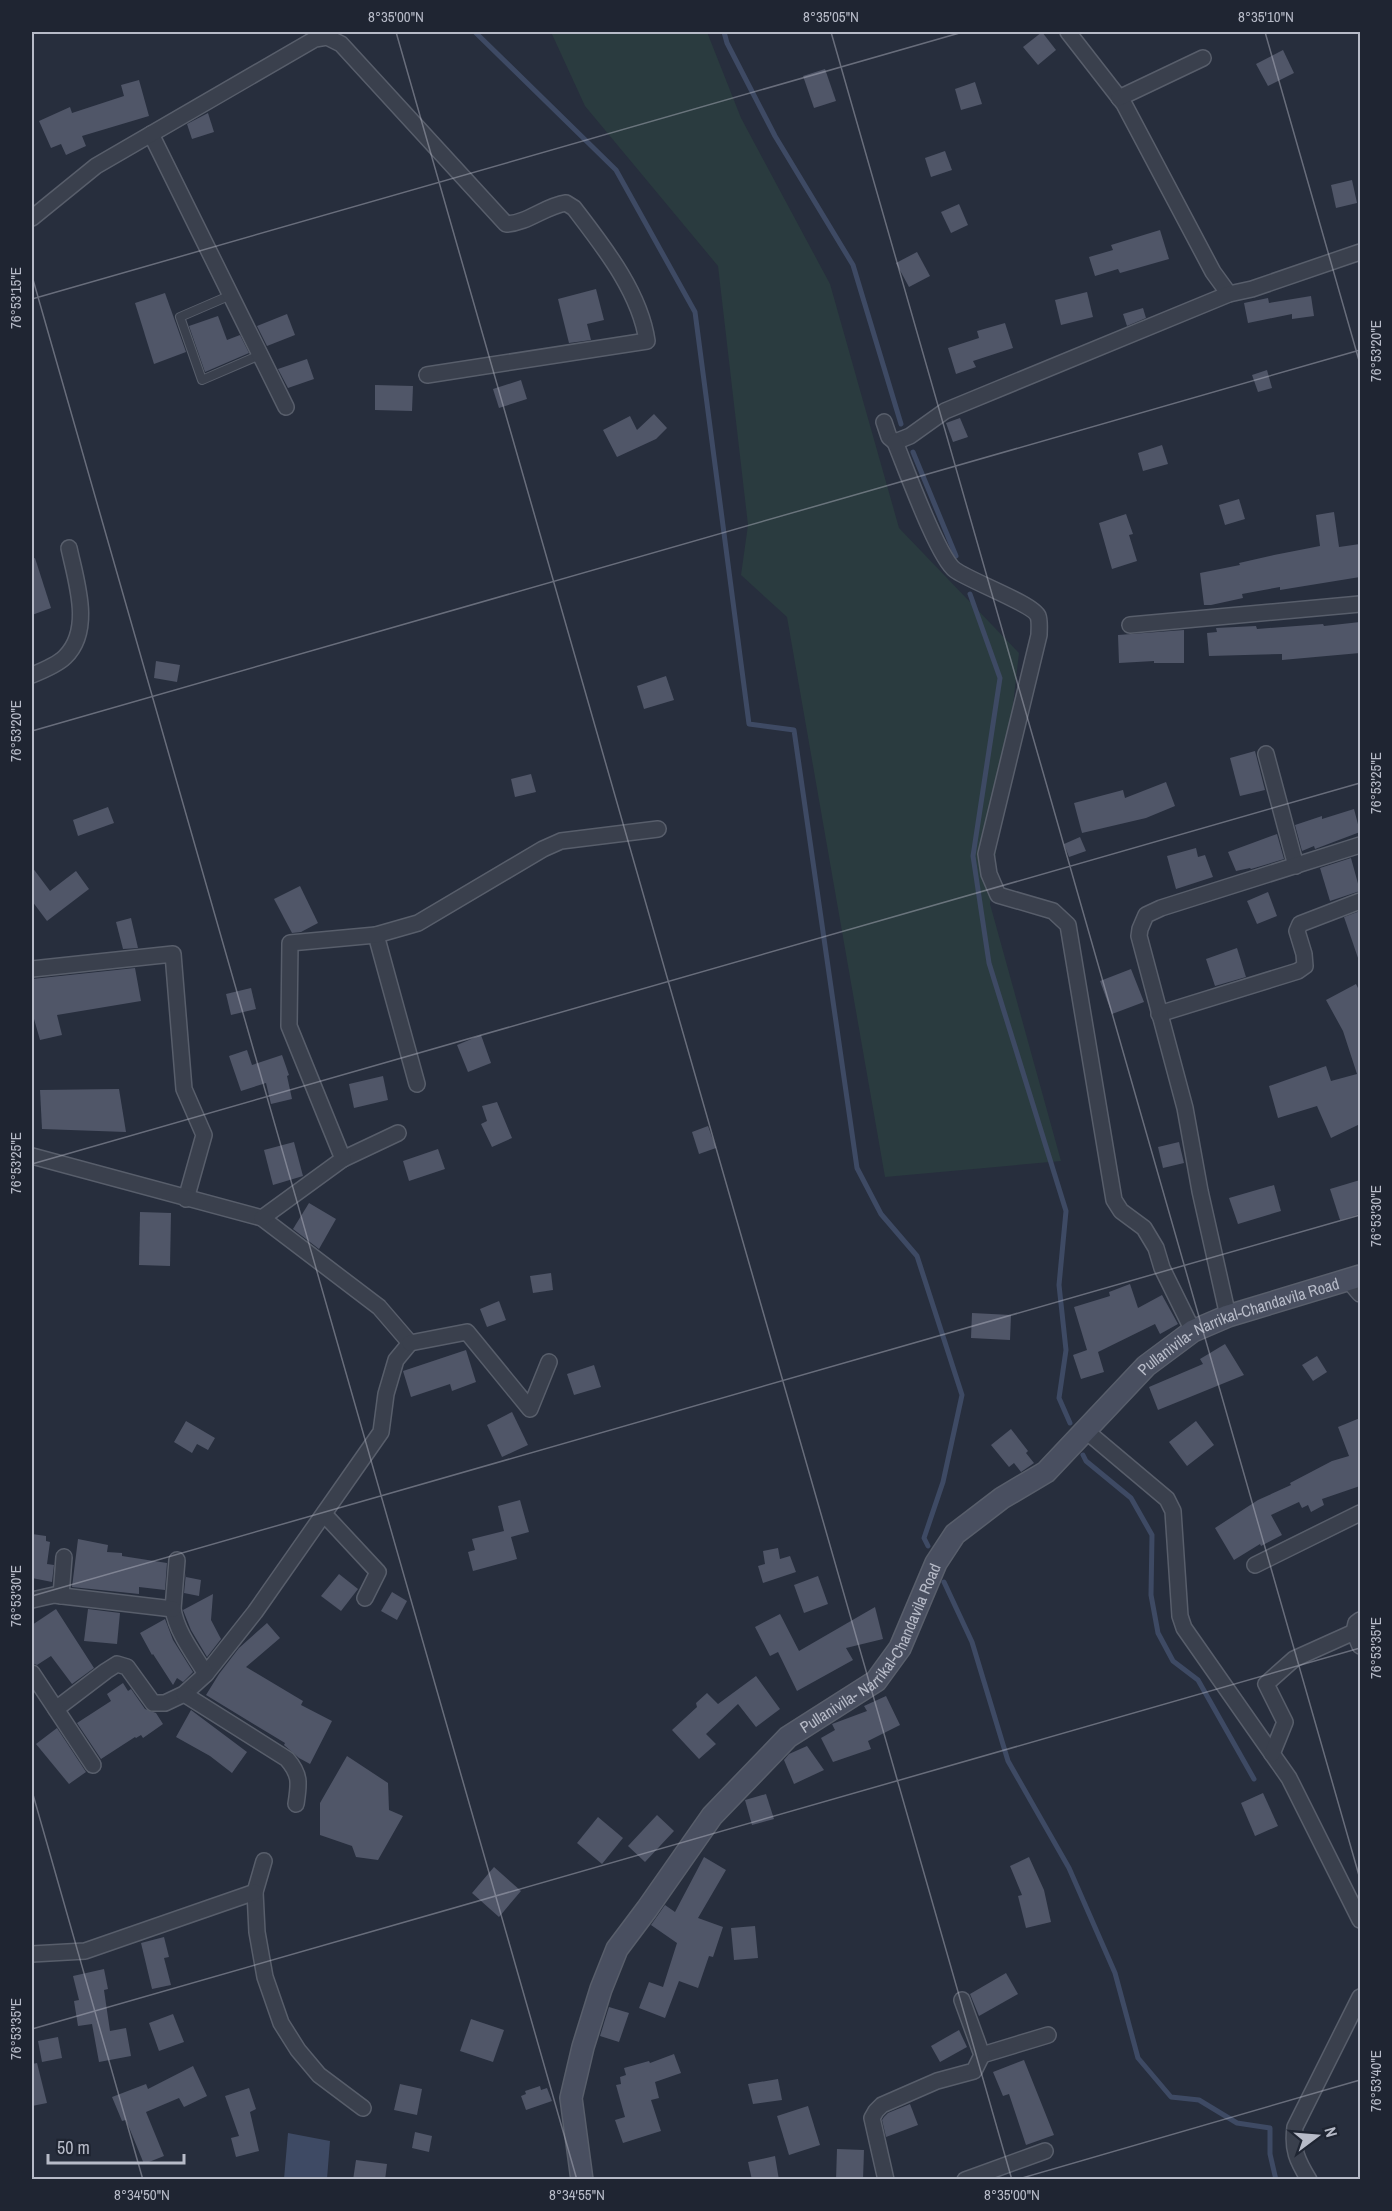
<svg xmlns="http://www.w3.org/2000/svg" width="1392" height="2211" viewBox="0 0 1392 2211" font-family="'Archivo Narrow',sans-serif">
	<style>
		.green { fill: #2a3b3f }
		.water { fill: #3e4a64 }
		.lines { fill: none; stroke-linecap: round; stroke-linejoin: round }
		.stream { stroke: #3e4a64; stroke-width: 5 }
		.building { fill: #505668 }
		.lane-casing { stroke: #585e6b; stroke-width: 10 }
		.street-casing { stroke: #585e6b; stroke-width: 18 }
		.secondary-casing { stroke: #585e6b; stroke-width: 24 }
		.lane { stroke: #3a404d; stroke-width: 8 }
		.street { stroke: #3a404d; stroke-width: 15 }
		.secondary { stroke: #494f60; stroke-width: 21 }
		.ticks { fill: none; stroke: #b7bbc8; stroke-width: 1.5; stroke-opacity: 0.45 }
		.labels { text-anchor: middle; stroke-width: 5; stroke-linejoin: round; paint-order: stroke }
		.street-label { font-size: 16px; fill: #b7bbc8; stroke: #1f2532 }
		.neatline { fill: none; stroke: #b7bbc8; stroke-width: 2 }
		.ticks-label { font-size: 15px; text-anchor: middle; fill: #b7bbc8 }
	</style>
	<rect width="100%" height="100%" fill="#272e3d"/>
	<polygon class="green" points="551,32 707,32 741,118 830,284 899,528 1019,653 990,904 1061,1161 885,1177 787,617 741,575 748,525 718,266 585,106"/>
	<polygon class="water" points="288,2133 330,2141 327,2179 284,2179"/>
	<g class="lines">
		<g class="stream">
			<polyline points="475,32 616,170 695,312 749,724 794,730 857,1168 881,1214 917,1256 962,1395 943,1482 924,1538 928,1546"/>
			<polyline points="724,32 727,43 775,136 853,265 901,424"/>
			<polyline points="913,452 956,556"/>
			<polyline points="970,594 1000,678 973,856 989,963 1066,1211 1059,1285 1066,1350 1059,1398 1070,1423"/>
			<polyline points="1083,1455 1086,1461 1131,1498 1152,1535 1151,1595 1158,1633 1173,1661 1198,1680 1254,1779"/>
			<polyline points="944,1582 972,1642 1008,1761 1069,1868 1115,1973 1138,2058 1171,2097 1199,2100 1237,2123 1270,2128 1270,2154 1276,2180"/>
		</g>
	</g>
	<g class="building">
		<polygon points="1042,32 1056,50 1038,65 1023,47"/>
		<polygon points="1283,50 1294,73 1268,86 1256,64"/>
		<polygon points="825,69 836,101 814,108 803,76"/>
		<polygon points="139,80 149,116 82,136 86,146 66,155 61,144 51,148 39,121 70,107 72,113 124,96 121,85"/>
		<polygon points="975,82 982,104 961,110 955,89"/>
		<polygon points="208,113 214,132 192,139 187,124"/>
		<polygon points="945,151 952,170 931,177 925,158"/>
		<polygon points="1352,180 1357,203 1336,208 1331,185"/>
		<polygon points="959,204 968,225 951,233 941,212"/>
		<polygon points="1160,230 1169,259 1120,273 1118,269 1095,276 1089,257 1113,250 1111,245"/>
		<polygon points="917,252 930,276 909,287 896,263"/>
		<polygon points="596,289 604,320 587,324 591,340 569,343 558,299"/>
		<polygon points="1087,292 1093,317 1061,325 1055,300"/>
		<polygon points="165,293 186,352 154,364 135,303"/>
		<polygon points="1311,296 1314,316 1292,319 1292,314 1248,323 1244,303 1268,298 1269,303"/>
		<polygon points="1143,308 1146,318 1127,326 1123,314"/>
		<polygon points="287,314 295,335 267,346 257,326"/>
		<polygon points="218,316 227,340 240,335 249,353 205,372 189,326"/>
		<polygon points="1005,323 1013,348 973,361 976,367 956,374 948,348 979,338 977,331"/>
		<polygon points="307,359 314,379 288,388 278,369"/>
		<polygon points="1267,370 1272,388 1258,392 1252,375"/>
		<polygon points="521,380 527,399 499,408 493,389"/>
		<polygon points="375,385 413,386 412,411 375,410"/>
		<polygon points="654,414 667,428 656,439 617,457 603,430 630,416 637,430"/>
		<polygon points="960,418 968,437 953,442 946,423"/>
		<polygon points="1162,445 1168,464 1143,471 1138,453"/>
		<polygon points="1239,499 1245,519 1225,525 1219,505"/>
		<polygon points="1334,512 1339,547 1360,544 1360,577 1280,590 1280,587 1242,594 1243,598 1211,605 1204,605 1200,573 1240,565 1239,563 1274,555 1320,546 1316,515"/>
		<polygon points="1126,514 1133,534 1129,535 1137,561 1112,569 1099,523"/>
		<polygon points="35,558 51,608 32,615 32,559"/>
		<polygon points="1360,622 1360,653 1282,660 1282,654 1209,656 1207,633 1217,632 1216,628 1256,626 1257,629 1323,624 1324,626"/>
		<polygon points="1184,630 1184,663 1154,663 1154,661 1119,663 1118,635"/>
		<polygon points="156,661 180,665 177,682 154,678"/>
		<polygon points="666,676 674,700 644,709 637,686"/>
		<polygon points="1255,751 1265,790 1240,796 1230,758"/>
		<polygon points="531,774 536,792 515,797 511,779"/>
		<polygon points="1166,782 1175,806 1146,818 1082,833 1074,803 1123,790 1125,798"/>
		<polygon points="108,807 114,823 78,836 73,820"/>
		<polygon points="1354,809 1360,832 1315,849 1314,846 1302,851 1295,825 1322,816 1322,819"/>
		<polygon points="1277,834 1284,859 1251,869 1250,868 1236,871 1228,852"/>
		<polygon points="1080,837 1086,851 1069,857 1064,844"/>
		<polygon points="1196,848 1198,857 1205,855 1213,877 1176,889 1167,856"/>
		<polygon points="1351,858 1360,891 1330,901 1320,868"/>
		<polygon points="32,867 50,891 76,871 89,889 47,921 32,901"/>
		<polygon points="300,886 318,923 301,932 292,933 274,899"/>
		<polygon points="1268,892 1277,916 1257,924 1247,901"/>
		<polygon points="1360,911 1360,958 1358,958 1344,917"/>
		<polygon points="131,918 138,948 123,949 116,922"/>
		<polygon points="1237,948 1246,977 1215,986 1206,959"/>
		<polygon points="135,968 141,1001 57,1015 62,1035 40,1040 34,1019 32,1019 32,979"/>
		<polygon points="1131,969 1144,1002 1112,1014 1100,981"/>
		<polygon points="1356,984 1360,992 1360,1124 1331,1138 1317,1106 1278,1118 1269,1086 1326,1066 1331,1081 1357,1074 1343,1031 1326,1000"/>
		<polygon points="251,988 256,1009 231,1015 226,994"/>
		<polygon points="481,1035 491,1063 468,1072 457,1045"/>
		<polygon points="247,1050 252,1065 282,1055 289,1075 287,1076 292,1099 271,1104 266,1083 241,1091 229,1056"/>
		<polygon points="383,1076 388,1100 354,1108 349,1084"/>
		<polygon points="119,1089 126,1132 42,1129 40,1090"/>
		<polygon points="497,1102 512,1138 492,1147 481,1124 487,1121 482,1106"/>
		<polygon points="708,1126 716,1148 699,1154 692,1132"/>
		<polygon points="294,1142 303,1176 273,1185 264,1150"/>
		<polygon points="1179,1142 1184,1163 1163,1168 1158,1147"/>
		<polygon points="438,1149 445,1169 409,1181 403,1161"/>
		<polygon points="1360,1180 1360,1214 1340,1220 1330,1189"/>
		<polygon points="1274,1185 1281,1211 1238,1224 1229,1198"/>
		<polygon points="309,1203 336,1219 319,1249 293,1229"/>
		<polygon points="140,1212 171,1213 170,1266 139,1265"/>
		<polygon points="551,1273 553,1290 533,1293 530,1276"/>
		<polygon points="1130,1284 1138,1308 1162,1295 1178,1324 1160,1334 1155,1324 1098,1352 1104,1372 1081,1379 1073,1355 1087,1350 1074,1307 1110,1296 1109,1292"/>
		<polygon points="499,1301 506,1320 487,1327 480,1309"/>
		<polygon points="972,1313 1011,1315 1010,1340 971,1338"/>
		<polygon points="1225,1344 1244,1375 1158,1410 1149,1387 1203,1364 1200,1359"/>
		<polygon points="466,1350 476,1382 452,1391 450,1384 411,1397 403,1371"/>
		<polygon points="1317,1356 1327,1372 1313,1381 1302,1365"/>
		<polygon points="594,1365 601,1387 574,1395 567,1374"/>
		<polygon points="512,1412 528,1445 502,1457 487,1425"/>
		<polygon points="1360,1418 1360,1486 1322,1499 1324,1505 1311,1512 1308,1505 1302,1508 1299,1502 1271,1515 1282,1535 1261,1546 1260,1544 1234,1560 1215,1528 1258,1500 1291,1485 1290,1483 1332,1461 1349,1456 1338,1427"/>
		<polygon points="186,1421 215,1438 208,1450 197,1444 192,1453 174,1442"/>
		<polygon points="1196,1421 1214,1445 1187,1466 1169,1442"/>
		<polygon points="1011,1429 1028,1451 1026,1453 1034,1463 1021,1472 1014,1463 1009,1467 991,1445"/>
		<polygon points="520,1500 529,1532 511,1537 517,1559 473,1571 468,1552 475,1550 472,1539 504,1531 498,1506"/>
		<polygon points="32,1534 46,1536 46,1541 50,1542 47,1564 54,1565 52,1582 32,1578"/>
		<polygon points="78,1539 108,1545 107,1552 122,1553 122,1556 167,1563 165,1590 139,1587 139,1594 72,1587"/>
		<polygon points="778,1548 780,1559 790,1556 796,1572 763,1583 758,1566 765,1564 763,1551"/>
		<polygon points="186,1573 186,1577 201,1580 199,1596 184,1593"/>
		<polygon points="339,1574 358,1589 341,1611 321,1596"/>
		<polygon points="818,1576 828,1604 804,1613 794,1585"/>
		<polygon points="392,1592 407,1601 397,1620 381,1611"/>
		<polygon points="213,1594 211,1620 221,1639 207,1657 191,1630 183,1610"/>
		<polygon points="875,1607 883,1639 846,1648 853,1660 797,1691 778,1652 770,1656 755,1627 780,1614 799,1651"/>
		<polygon points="56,1609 94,1668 72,1684 51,1656 37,1665 32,1663 32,1625"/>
		<polygon points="88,1609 120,1613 117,1644 84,1641"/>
		<polygon points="165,1619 173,1640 193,1672 183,1682 177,1678 173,1685 153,1654 152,1655 140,1633"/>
		<polygon points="267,1623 280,1638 246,1667 303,1701 301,1705 332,1721 310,1764 299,1758 284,1745 285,1743 206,1695 219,1674 239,1648"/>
		<polygon points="756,1676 780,1709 756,1727 738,1704 706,1734 716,1744 699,1759 672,1730 697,1707 696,1703 707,1693 718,1704"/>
		<polygon points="123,1683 128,1691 131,1689 145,1709 156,1713 163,1724 143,1738 141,1735 136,1738 135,1737 101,1759 77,1723 111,1701 107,1694"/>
		<polygon points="886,1696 900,1725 868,1741 871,1749 833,1762 821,1738 835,1730 832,1724 867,1711 864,1706"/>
		<polygon points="191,1710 247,1752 232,1773 210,1756 176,1737"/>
		<polygon points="57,1728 86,1772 69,1784 36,1744"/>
		<polygon points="807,1746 824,1770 794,1784 784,1760 789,1754"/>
		<polygon points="347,1756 388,1783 389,1810 403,1816 378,1860 356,1857 352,1846 320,1835 320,1803"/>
		<polygon points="1263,1793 1278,1826 1255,1836 1241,1803"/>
		<polygon points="766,1794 774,1819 752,1825 745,1800"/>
		<polygon points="657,1815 674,1831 645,1862 628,1846"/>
		<polygon points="598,1817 623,1838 602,1864 577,1843"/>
		<polygon points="704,1857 726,1870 698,1918 723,1927 713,1957 709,1956 698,1988 679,1981 665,2018 639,2008 649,1982 663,1987 677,1943 651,1925 665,1905 675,1912"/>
		<polygon points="1029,1857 1044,1890 1051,1922 1026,1928 1018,1896 1022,1895 1010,1866"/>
		<polygon points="494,1867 521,1891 499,1917 472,1893"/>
		<polygon points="755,1926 758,1958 734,1960 731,1928"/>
		<polygon points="164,1937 169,1957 164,1958 171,1985 152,1989 141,1943"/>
		<polygon points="104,1969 108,1989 104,1990 110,2031 126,2028 131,2056 99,2062 92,2024 78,2026 74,2001 79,2000 73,1976"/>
		<polygon points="1006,1973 1018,1994 979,2016 970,1994"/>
		<polygon points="609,2007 629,2013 619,2042 600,2036"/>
		<polygon points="173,2014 184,2042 159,2051 149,2023"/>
		<polygon points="471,2019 504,2030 493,2062 460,2051"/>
		<polygon points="959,2030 967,2047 940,2062 931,2046"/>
		<polygon points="58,2037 62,2058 42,2062 38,2041"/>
		<polygon points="674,2054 681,2073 655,2082 659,2098 651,2100 661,2131 623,2143 615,2120 625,2117 616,2085 621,2084 620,2077 626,2075 624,2068 649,2061 650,2063"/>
		<polygon points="1024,2060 1054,2135 1026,2145 1009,2094 1003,2096 993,2072"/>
		<polygon points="37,2063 47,2103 32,2106 32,2064"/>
		<polygon points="193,2066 207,2096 184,2107 179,2098 146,2112 164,2156 144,2164 126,2120 122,2121 112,2097 146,2084 148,2089"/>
		<polygon points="778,2079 782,2100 753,2104 748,2084"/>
		<polygon points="400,2084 422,2089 417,2115 394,2110"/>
		<polygon points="540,2086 541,2090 547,2088 552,2101 526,2110 521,2096 526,2094 525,2091"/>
		<polygon points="249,2088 256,2109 250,2112 259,2151 236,2157 231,2138 239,2136 225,2096"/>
		<polygon points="910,2104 918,2125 886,2137 882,2120 884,2117 888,2113"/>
		<polygon points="808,2106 820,2145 789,2155 777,2116"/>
		<polygon points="415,2132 432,2136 429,2152 412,2148"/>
		<polygon points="837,2149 864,2150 863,2180 836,2180"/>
		<polygon points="775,2156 779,2180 752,2180 748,2162"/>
		<polygon points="356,2160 387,2164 385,2180 353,2180"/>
	</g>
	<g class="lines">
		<g class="lane-casing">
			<polyline id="lane" points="231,295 180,317 202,380 260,355"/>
		</g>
		<g class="street-casing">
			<g id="street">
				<polyline points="1068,32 1124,104 1213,272 1229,294"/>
				<polyline points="1119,98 1203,58"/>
				<polyline points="151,134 286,407"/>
				<path d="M32,218L96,166L315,39L327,37L341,44L506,224C528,223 545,206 566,203L574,208C603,246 640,292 647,341L427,375"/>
				<polyline points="884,422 889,437 895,442 910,436 945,411 1229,294 1252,289 1360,252"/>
				<path d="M895,442C905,466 938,558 955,570C970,581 1033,604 1038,616C1040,621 1039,629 1039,635L986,854L989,874L998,895L1053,911L1068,925L1114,1200L1121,1211L1144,1228L1156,1248L1162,1268L1193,1331"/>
				<polyline points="1130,625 1360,604"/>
				<path d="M32,675C42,671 57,665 65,657C93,630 76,581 69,548"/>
				<polyline points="1266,754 1296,866"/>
				<polyline points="376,935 417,1084"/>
				<polyline points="32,969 173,954 184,1089 204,1135 186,1199"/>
				<polyline points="1159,1014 1298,971 1305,966 1304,954 1297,931 1300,924 1360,901"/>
				<polyline points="32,1156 262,1218 379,1307 410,1343 396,1360 386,1394 381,1432 255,1612 206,1674 184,1694 165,1703 153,1703 127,1667 117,1664 106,1671 56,1709"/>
				<polyline points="343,1159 398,1133"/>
				<polyline points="262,1218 343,1159 289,1026 290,943 376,935 418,923 543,849 561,841 658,829"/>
				<polyline points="1348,1280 1360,1294"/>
				<polyline points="1228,1316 1200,1191 1185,1108 1139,936 1140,929 1146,915 1161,908 1360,845"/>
				<polyline points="410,1343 467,1332 530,1409 549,1362"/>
				<polyline points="1085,1430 1167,1499 1173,1511 1180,1616 1184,1628 1289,1778 1360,1920"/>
				<polyline points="324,1514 378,1572 365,1598"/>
				<path d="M177,1560L173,1609C177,1633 194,1654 206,1674"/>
				<polyline points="1255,1565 1360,1513"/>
				<polyline points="61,1596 64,1557"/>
				<polyline points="32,1600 54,1595 173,1609"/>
				<polyline points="1360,1620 1356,1623 1354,1632 1360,1646"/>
				<polyline points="32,1673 93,1765"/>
				<path d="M184,1694L287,1759C301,1775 299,1784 296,1804"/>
				<polyline points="1272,1754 1285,1722 1266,1684 1294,1659 1354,1632"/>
				<polyline points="264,1861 255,1892 257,1932 265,1977 281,2023 298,2050 319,2075 363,2108"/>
				<polyline points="32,1954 85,1951 255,1892"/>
				<polyline points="982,2055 1048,2035"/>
				<polyline points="886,2180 872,2118 876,2111 882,2105 937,2081 974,2071 982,2055 962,2000"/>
				<polyline points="965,2180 1045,2151"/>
				<path d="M1309,2180C1297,2160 1292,2150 1295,2127L1360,1997"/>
			</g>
		</g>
		<g class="secondary-casing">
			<g id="secondary">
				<path id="s1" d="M582,2180L571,2098L583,2047L601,1989L617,1949L647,1909L712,1816L788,1737L876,1681L900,1648L936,1563L955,1534L1002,1498L1046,1472L1146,1366L1193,1331L1228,1316L1360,1276"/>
			</g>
		</g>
		<use href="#lane" class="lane"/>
		<use href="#street" class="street"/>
		<use href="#secondary" class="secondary"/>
	</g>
	<path class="ticks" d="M396,32L1012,2180M831,32L1360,1879M1265,32L1360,364M32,276L577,2180M32,299L963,32M32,731L1360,350M32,1164L1360,783M32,1596L1360,1215M32,1791L143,2180M32,2029L1360,1648M1015,2180L1360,2080"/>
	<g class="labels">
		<g class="street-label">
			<text dy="6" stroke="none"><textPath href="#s1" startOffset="1142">Pullanivila- Narrikal-Chandavila Road</textPath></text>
			<text dy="6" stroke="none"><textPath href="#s1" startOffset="638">Pullanivila- Narrikal-Chandavila Road</textPath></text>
		</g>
	</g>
	<rect width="1392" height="2211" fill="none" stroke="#1f2532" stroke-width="66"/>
	<g transform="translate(1317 2136) rotate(74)" stroke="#1f2532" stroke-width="4.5" paint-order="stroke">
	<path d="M0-4.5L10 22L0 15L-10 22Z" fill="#b7bbc8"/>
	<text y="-9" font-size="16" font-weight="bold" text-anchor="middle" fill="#b7bbc8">N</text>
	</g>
	<path d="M48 2154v9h136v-9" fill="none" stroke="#b7bbc8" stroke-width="3"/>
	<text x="57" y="2154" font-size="18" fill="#b7bbc8" stroke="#1f2532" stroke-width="4.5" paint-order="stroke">50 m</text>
	<rect x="33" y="33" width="1326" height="2145" class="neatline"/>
	<g class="ticks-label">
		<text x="396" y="22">8°35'00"N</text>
		<text x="831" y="22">8°35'05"N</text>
		<text x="1266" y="22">8°35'10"N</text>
		<text transform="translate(16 298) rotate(-90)" y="5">76°53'15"E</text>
		<text transform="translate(1376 351) rotate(-90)" y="5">76°53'20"E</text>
		<text transform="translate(16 731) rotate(-90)" y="5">76°53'20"E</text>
		<text transform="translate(1376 783) rotate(-90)" y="5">76°53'25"E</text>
		<text transform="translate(16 1163) rotate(-90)" y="5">76°53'25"E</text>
		<text transform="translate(1376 1216) rotate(-90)" y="5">76°53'30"E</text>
		<text transform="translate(16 1596) rotate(-90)" y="5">76°53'30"E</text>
		<text transform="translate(1376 1648) rotate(-90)" y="5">76°53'35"E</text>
		<text transform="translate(16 2029) rotate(-90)" y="5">76°53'35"E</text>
		<text transform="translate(1376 2081) rotate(-90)" y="5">76°53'40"E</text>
		<text x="142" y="2200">8°34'50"N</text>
		<text x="577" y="2200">8°34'55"N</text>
		<text x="1012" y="2200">8°35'00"N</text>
	</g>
</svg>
